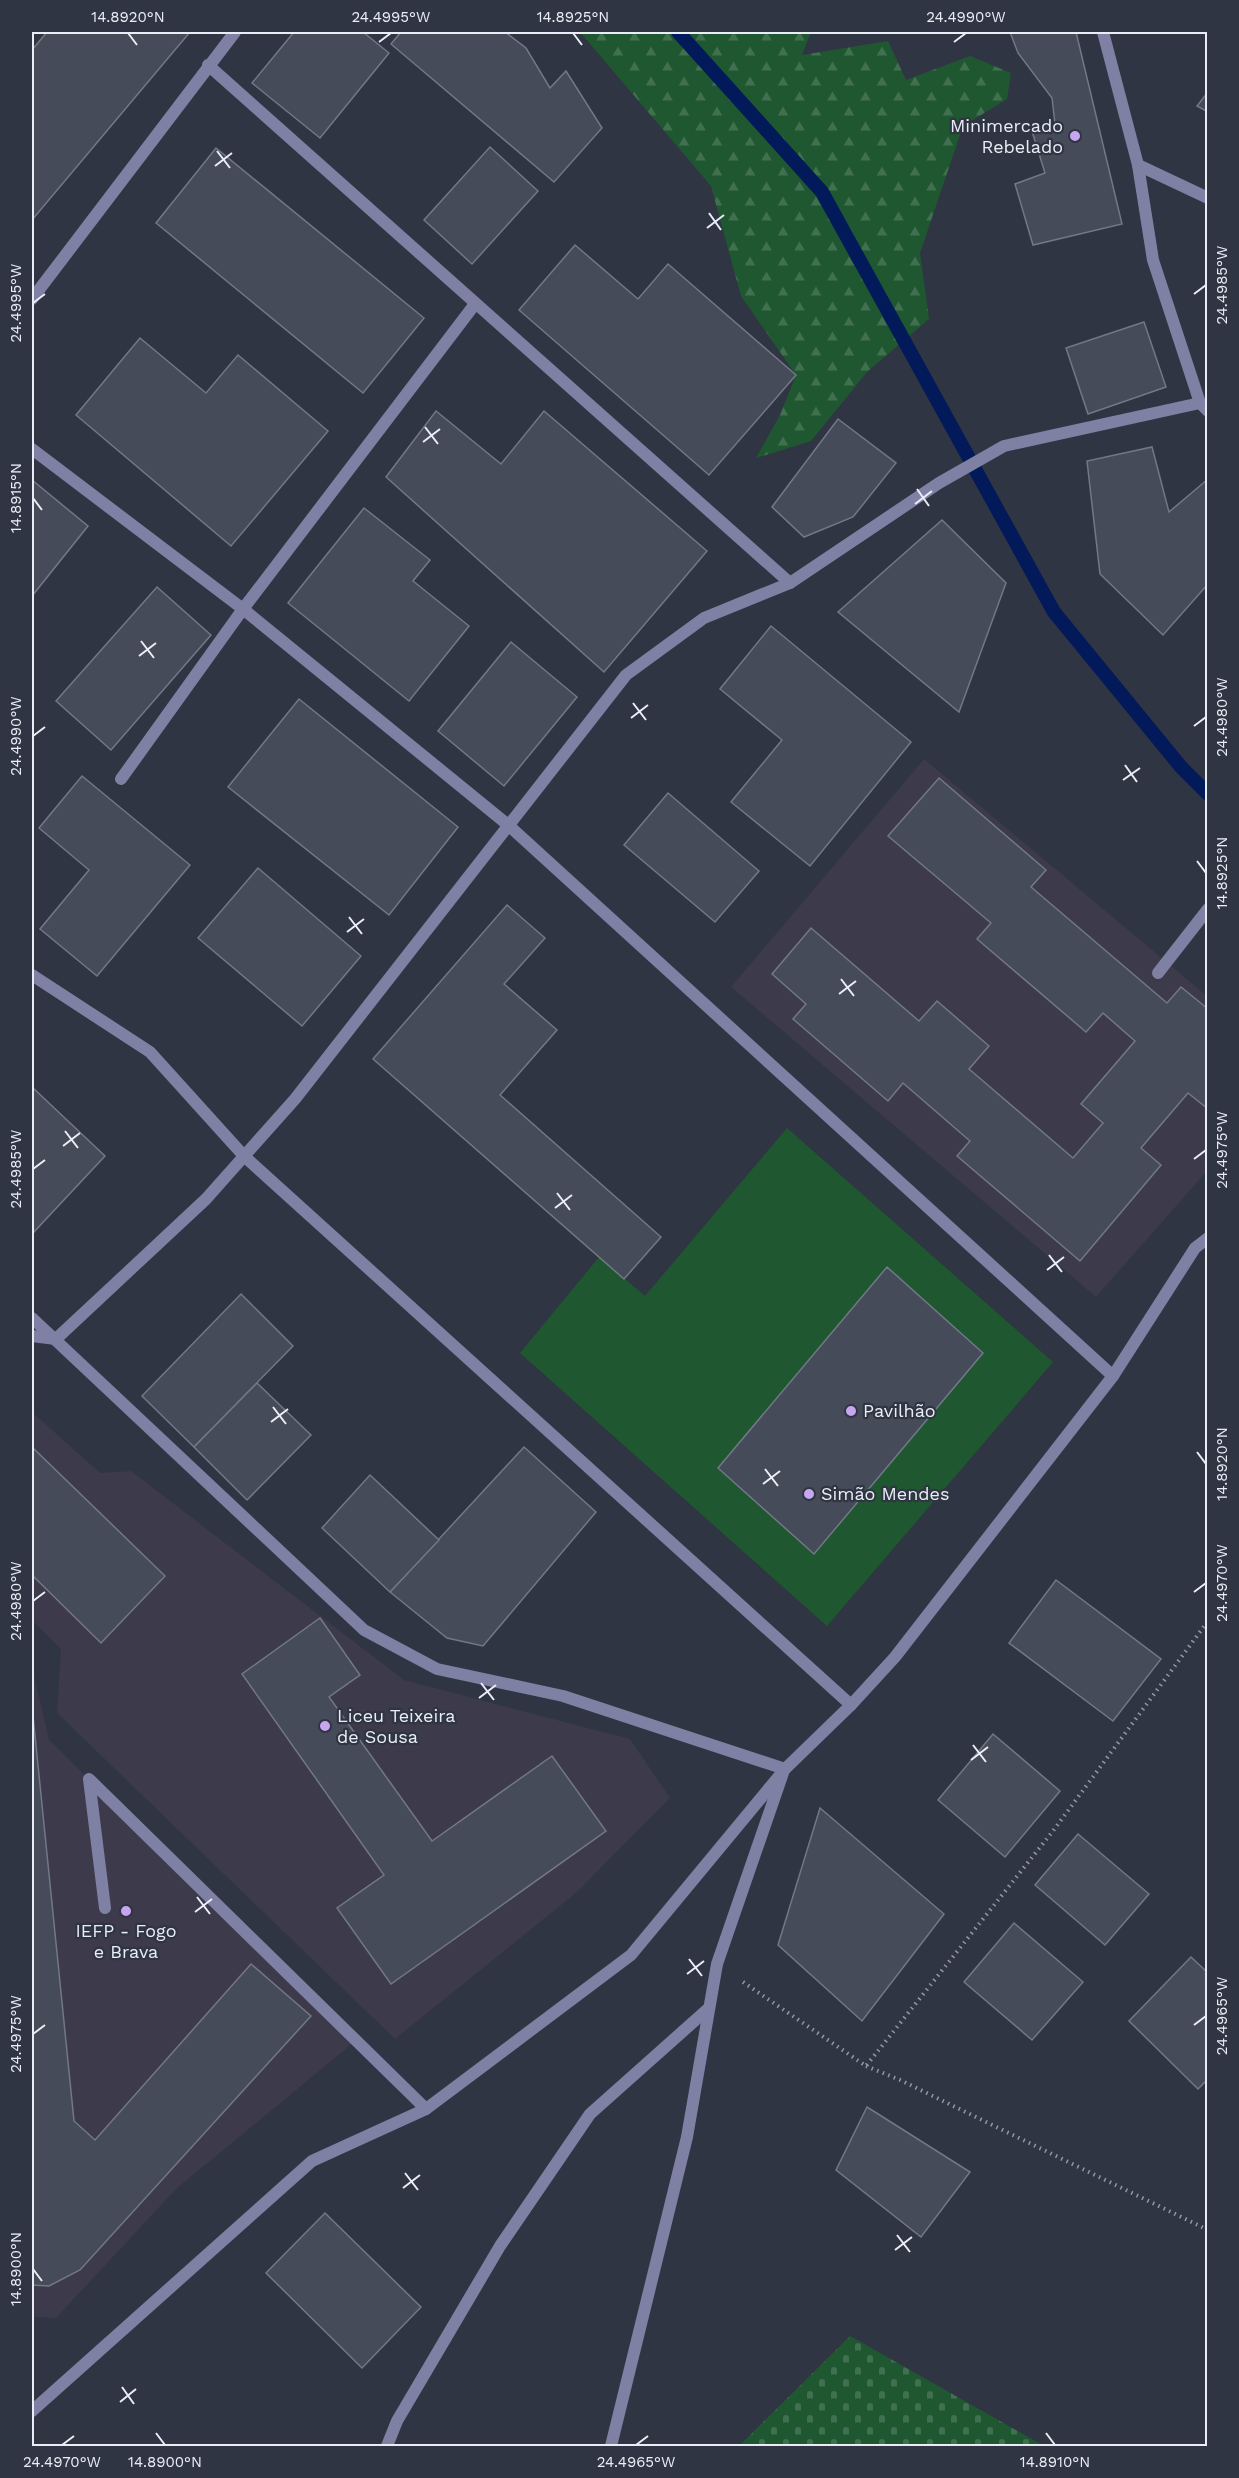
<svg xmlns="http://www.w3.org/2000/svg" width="1239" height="2478" viewBox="0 0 1239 2478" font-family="'Work Sans',sans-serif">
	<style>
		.education { fill: #3d3a4b }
		.grass { fill: #1f5830 }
		.forest { fill: url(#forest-firs) }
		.cemetery { fill: url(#cemetery-stones) }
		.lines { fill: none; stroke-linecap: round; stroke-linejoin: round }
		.stream { stroke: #02195a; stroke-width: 14 }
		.building { fill: #454b58; stroke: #727887; stroke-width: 1.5 }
		.path { stroke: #9398a3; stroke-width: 4; stroke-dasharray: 1.5 4.5; stroke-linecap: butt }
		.lane { stroke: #7f81a4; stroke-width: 12 }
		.street { stroke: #7f81a4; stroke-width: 12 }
		.ticks { fill: none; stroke: #e9edf6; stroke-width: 2 }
		.poi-dot { fill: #c8a6ef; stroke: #2f3542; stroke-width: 2 }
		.labels { text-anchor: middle; stroke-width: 4.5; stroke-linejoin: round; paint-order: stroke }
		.poi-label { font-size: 18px; fill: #e9edf6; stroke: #2f3542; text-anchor: start }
		.neatline { fill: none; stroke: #e9edf6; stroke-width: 2 }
		.ticks-label { font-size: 15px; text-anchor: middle; fill: #e9edf6 }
	</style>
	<defs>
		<pattern id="forest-firs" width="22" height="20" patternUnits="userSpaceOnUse" patternTransform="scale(1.5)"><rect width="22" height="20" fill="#1f5830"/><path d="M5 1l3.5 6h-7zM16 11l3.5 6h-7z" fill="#40704f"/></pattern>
		<pattern id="cemetery-stones" width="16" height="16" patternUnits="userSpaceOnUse" patternTransform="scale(1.5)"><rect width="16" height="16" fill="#1f5830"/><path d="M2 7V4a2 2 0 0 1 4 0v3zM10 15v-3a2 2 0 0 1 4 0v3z" fill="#40704f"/></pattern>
	</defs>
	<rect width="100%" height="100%" fill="#2f3542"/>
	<g class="education">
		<polygon points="924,759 1207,996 1207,1171 1096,1297 731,987"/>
		<polygon points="32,1412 100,1473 131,1471 404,1680 630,1739 670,1798 576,1893 395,2039 57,1713 61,1649 32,1620"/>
		<polygon points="32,1667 49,1740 353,2043 176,2189 56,2318 32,2317"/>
	</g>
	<polygon class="grass" points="787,1128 1053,1362 827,1626 520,1353 599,1257 645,1296"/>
	<polygon class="forest" points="580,32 811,32 802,55 888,41 906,80 970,56 1011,73 1007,99 963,126 920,253 929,319 867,372 811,441 756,458 780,415 796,375 741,296 711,186"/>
	<polygon class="cemetery" points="850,2336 1044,2446 739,2446"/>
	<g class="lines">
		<polyline class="stream" points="678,32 822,192 1054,612 1181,767 1208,794"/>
	</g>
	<g class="building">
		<polygon points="47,32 190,32 32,220 32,50"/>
		<polygon points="294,32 363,32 389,53 320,138 252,83"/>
		<polygon points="401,32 505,32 526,48 550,88 566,71 602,128 554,182 391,44"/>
		<polygon points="1010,32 1076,32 1122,224 1033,245 1015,184 1045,173 1031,128 1055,124 1052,98 1018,53"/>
		<polygon points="1208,92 1208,112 1197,106"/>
		<polygon points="490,147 538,191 472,264 424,220"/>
		<polygon points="216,148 424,318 363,393 156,223"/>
		<polygon points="575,245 638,299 668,264 796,375 709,475 519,310"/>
		<polygon points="1144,322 1166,387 1088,414 1066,348"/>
		<polygon points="140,338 206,393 238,355 328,431 231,546 76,415"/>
		<polygon points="436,411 501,464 544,411 707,551 604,672 386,477"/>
		<polygon points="838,419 896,463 853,517 804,537 772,507"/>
		<polygon points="1152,447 1169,512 1208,479 1208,584 1163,635 1100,574 1087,461"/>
		<polygon points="32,480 88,526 32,596"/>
		<polygon points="364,508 430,560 413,581 469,626 409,701 288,603"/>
		<polygon points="942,520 1006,583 959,712 838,612"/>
		<polygon points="157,587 211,635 111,750 56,701"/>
		<polygon points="771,626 911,742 810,866 731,802 782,740 720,689"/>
		<polygon points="511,642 577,697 504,786 438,731"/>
		<polygon points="299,699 458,827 389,915 228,787"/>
		<polygon points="82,776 190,865 97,976 40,929 89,870 39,828"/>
		<polygon points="939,778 1046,870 1031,887 1167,1003 1181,987 1208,1009 1208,1109 1188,1093 1141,1148 1161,1165 1080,1261 957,1156 970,1141 903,1083 888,1101 793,1019 806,1004 772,974 811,928 919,1021 937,1001 989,1046 969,1069 1073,1158 1103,1123 1081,1104 1135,1041 1103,1013 1086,1032 977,939 991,923 888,836"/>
		<polygon points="668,793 759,871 715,922 624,845"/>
		<polygon points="258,868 361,956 302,1026 198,938"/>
		<polygon points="507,905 545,938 504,984 557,1030 500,1095 661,1237 624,1279 373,1059"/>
		<polygon points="32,1087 105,1156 32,1234"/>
		<polygon points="887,1267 983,1353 814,1554 718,1468"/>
		<polygon points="241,1294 293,1346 194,1447 142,1396"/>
		<polygon points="257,1383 311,1435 247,1500 194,1447"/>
		<polygon points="32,1447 165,1576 101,1643 32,1575"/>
		<polygon points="524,1447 596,1512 483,1646 447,1638 390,1592"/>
		<polygon points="370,1475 439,1540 390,1592 322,1528"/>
		<polygon points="1056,1580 1161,1659 1113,1721 1009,1643"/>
		<polygon points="320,1618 360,1675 329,1697 432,1841 552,1756 606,1831 391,1984 337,1908 384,1875 242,1674"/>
		<polygon points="32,1706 74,2121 95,2140 251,1964 311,2016 80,2270 49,2286 32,2285"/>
		<polygon points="993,1734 1060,1791 1005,1857 938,1800"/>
		<polygon points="820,1808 944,1914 862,2021 778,1945"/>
		<polygon points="1078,1834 1149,1894 1105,1945 1035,1885"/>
		<polygon points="1014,1923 1083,1982 1032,2040 964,1982"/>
		<polygon points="1191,1957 1208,1973 1208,2079 1198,2089 1129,2021"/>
		<polygon points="867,2107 970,2172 921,2237 836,2170"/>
		<polygon points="325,2213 421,2307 362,2368 266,2273"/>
	</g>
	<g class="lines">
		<g class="path">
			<polyline points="743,1982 866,2066 1053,1831 1208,1621"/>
			<polyline points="866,2066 900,2080 1208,2230"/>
		</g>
		<g class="lane">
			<polyline points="121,779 243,609"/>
			<polyline points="1158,973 1208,909"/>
			<polyline points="32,975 150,1052 244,1156"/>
			<polyline points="105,1908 89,1779 426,2109"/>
			<polyline points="387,2446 397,2421 500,2246 590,2114 709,2008"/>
			<polyline points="611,2446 687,2137 717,1964 783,1773"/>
		</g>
		<g class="street">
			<polyline points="1103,32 1138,165 1153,260 1200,403 1208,411"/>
			<polyline points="208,65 790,583"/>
			<polyline points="1138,165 1208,198"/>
			<polyline points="32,299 235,32"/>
			<polyline points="32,449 243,609 507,824 1113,1376"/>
			<polyline points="243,609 475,304"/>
			<polyline points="244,1156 851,1705"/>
			<polyline points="32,1318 364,1630 437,1669 563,1696 785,1769"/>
			<polyline points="32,1336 56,1339 206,1199 295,1099 626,675 704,618 790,583 939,483 1004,446 1200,403"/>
			<polyline points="32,2411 312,2161 426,2109 631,1955 785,1769 851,1705 895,1657 1113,1376 1195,1248 1208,1238"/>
		</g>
	</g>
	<path class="ticks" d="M128,33L137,45M573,33L582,45M379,42L391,33M954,42L966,33M217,151L230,168M215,166L232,153M709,213L721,230M707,228L724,215M1194,294L1206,285M33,303L45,294M425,427L438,444M423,442L440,429M917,489L929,506M33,498L42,510M915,504L932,491M141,641L154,658M139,656L156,643M633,703L646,720M631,718L648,705M1194,726L1206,717M33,736L45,727M1125,765L1137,782M1123,780L1140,768M1197,861L1206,873M349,917L362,934M347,932L364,919M841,979L854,996M839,994L856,981M65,1131L78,1148M63,1146L80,1133M1194,1159L1206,1150M33,1169L45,1160M557,1193L570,1210M555,1208L572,1195M1049,1255L1062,1272M1047,1270L1064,1257M273,1407L286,1424M271,1422L288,1409M1197,1452L1206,1464M765,1469L778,1486M763,1484L780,1471M1194,1592L1206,1583M33,1601L45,1592M481,1683L494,1700M479,1698L496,1685M973,1745L986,1762M971,1760L988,1747M197,1897L210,1914M195,1912L212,1899M689,1959L702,1976M687,1974L704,1961M1194,2025L1206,2016M33,2034L45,2025M405,2173L418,2190M403,2188L420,2175M897,2235L910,2252M895,2250L912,2237M33,2269L42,2281M122,2387L134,2404M120,2402L136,2389M156,2433L165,2445M1046,2433L1055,2445M62,2445L74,2436M636,2445L648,2436"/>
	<g class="poi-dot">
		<circle cx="1075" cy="136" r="6"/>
		<circle cx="851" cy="1411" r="6"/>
		<circle cx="809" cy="1494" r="6"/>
		<circle cx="325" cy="1726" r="6"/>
		<circle cx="126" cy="1911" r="6"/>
	</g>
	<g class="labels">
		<g class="poi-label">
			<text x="1063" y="132" text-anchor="end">Minimercado<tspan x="1063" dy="21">Rebelado</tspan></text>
			<text x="863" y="1417">Pavilhão</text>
			<text x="821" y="1500">Simão Mendes</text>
			<text x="337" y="1722">Liceu Teixeira<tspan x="337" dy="21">de Sousa</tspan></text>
			<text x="126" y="1937" text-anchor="middle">IEFP - Fogo<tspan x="126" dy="21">e Brava</tspan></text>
		</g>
	</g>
	<rect width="1239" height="2478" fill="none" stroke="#2f3542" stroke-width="66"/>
	<rect x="33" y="33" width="1173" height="2412" class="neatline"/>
	<g class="ticks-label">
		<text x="128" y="22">14.8920°N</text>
		<text x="391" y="22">24.4995°W</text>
		<text x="573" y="22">14.8925°N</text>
		<text x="966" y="22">24.4990°W</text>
		<text transform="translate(1222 285) rotate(-90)" y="5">24.4985°W</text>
		<text transform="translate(16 303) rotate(-90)" y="5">24.4995°W</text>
		<text transform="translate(16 498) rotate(-90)" y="5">14.8915°N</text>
		<text transform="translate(1222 717) rotate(-90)" y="5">24.4980°W</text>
		<text transform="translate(16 736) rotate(-90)" y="5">24.4990°W</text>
		<text transform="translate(1222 873) rotate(-90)" y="5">14.8925°N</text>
		<text transform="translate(1222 1150) rotate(-90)" y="5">24.4975°W</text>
		<text transform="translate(16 1169) rotate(-90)" y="5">24.4985°W</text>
		<text transform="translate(1222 1464) rotate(-90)" y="5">14.8920°N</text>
		<text transform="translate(1222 1583) rotate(-90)" y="5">24.4970°W</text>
		<text transform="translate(16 1601) rotate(-90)" y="5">24.4980°W</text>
		<text transform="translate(1222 2016) rotate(-90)" y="5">24.4965°W</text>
		<text transform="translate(16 2034) rotate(-90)" y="5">24.4975°W</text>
		<text transform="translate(16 2269) rotate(-90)" y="5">14.8900°N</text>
		<text x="62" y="2467">24.4970°W</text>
		<text x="165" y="2467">14.8900°N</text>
		<text x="636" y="2467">24.4965°W</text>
		<text x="1055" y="2467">14.8910°N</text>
	</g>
</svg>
